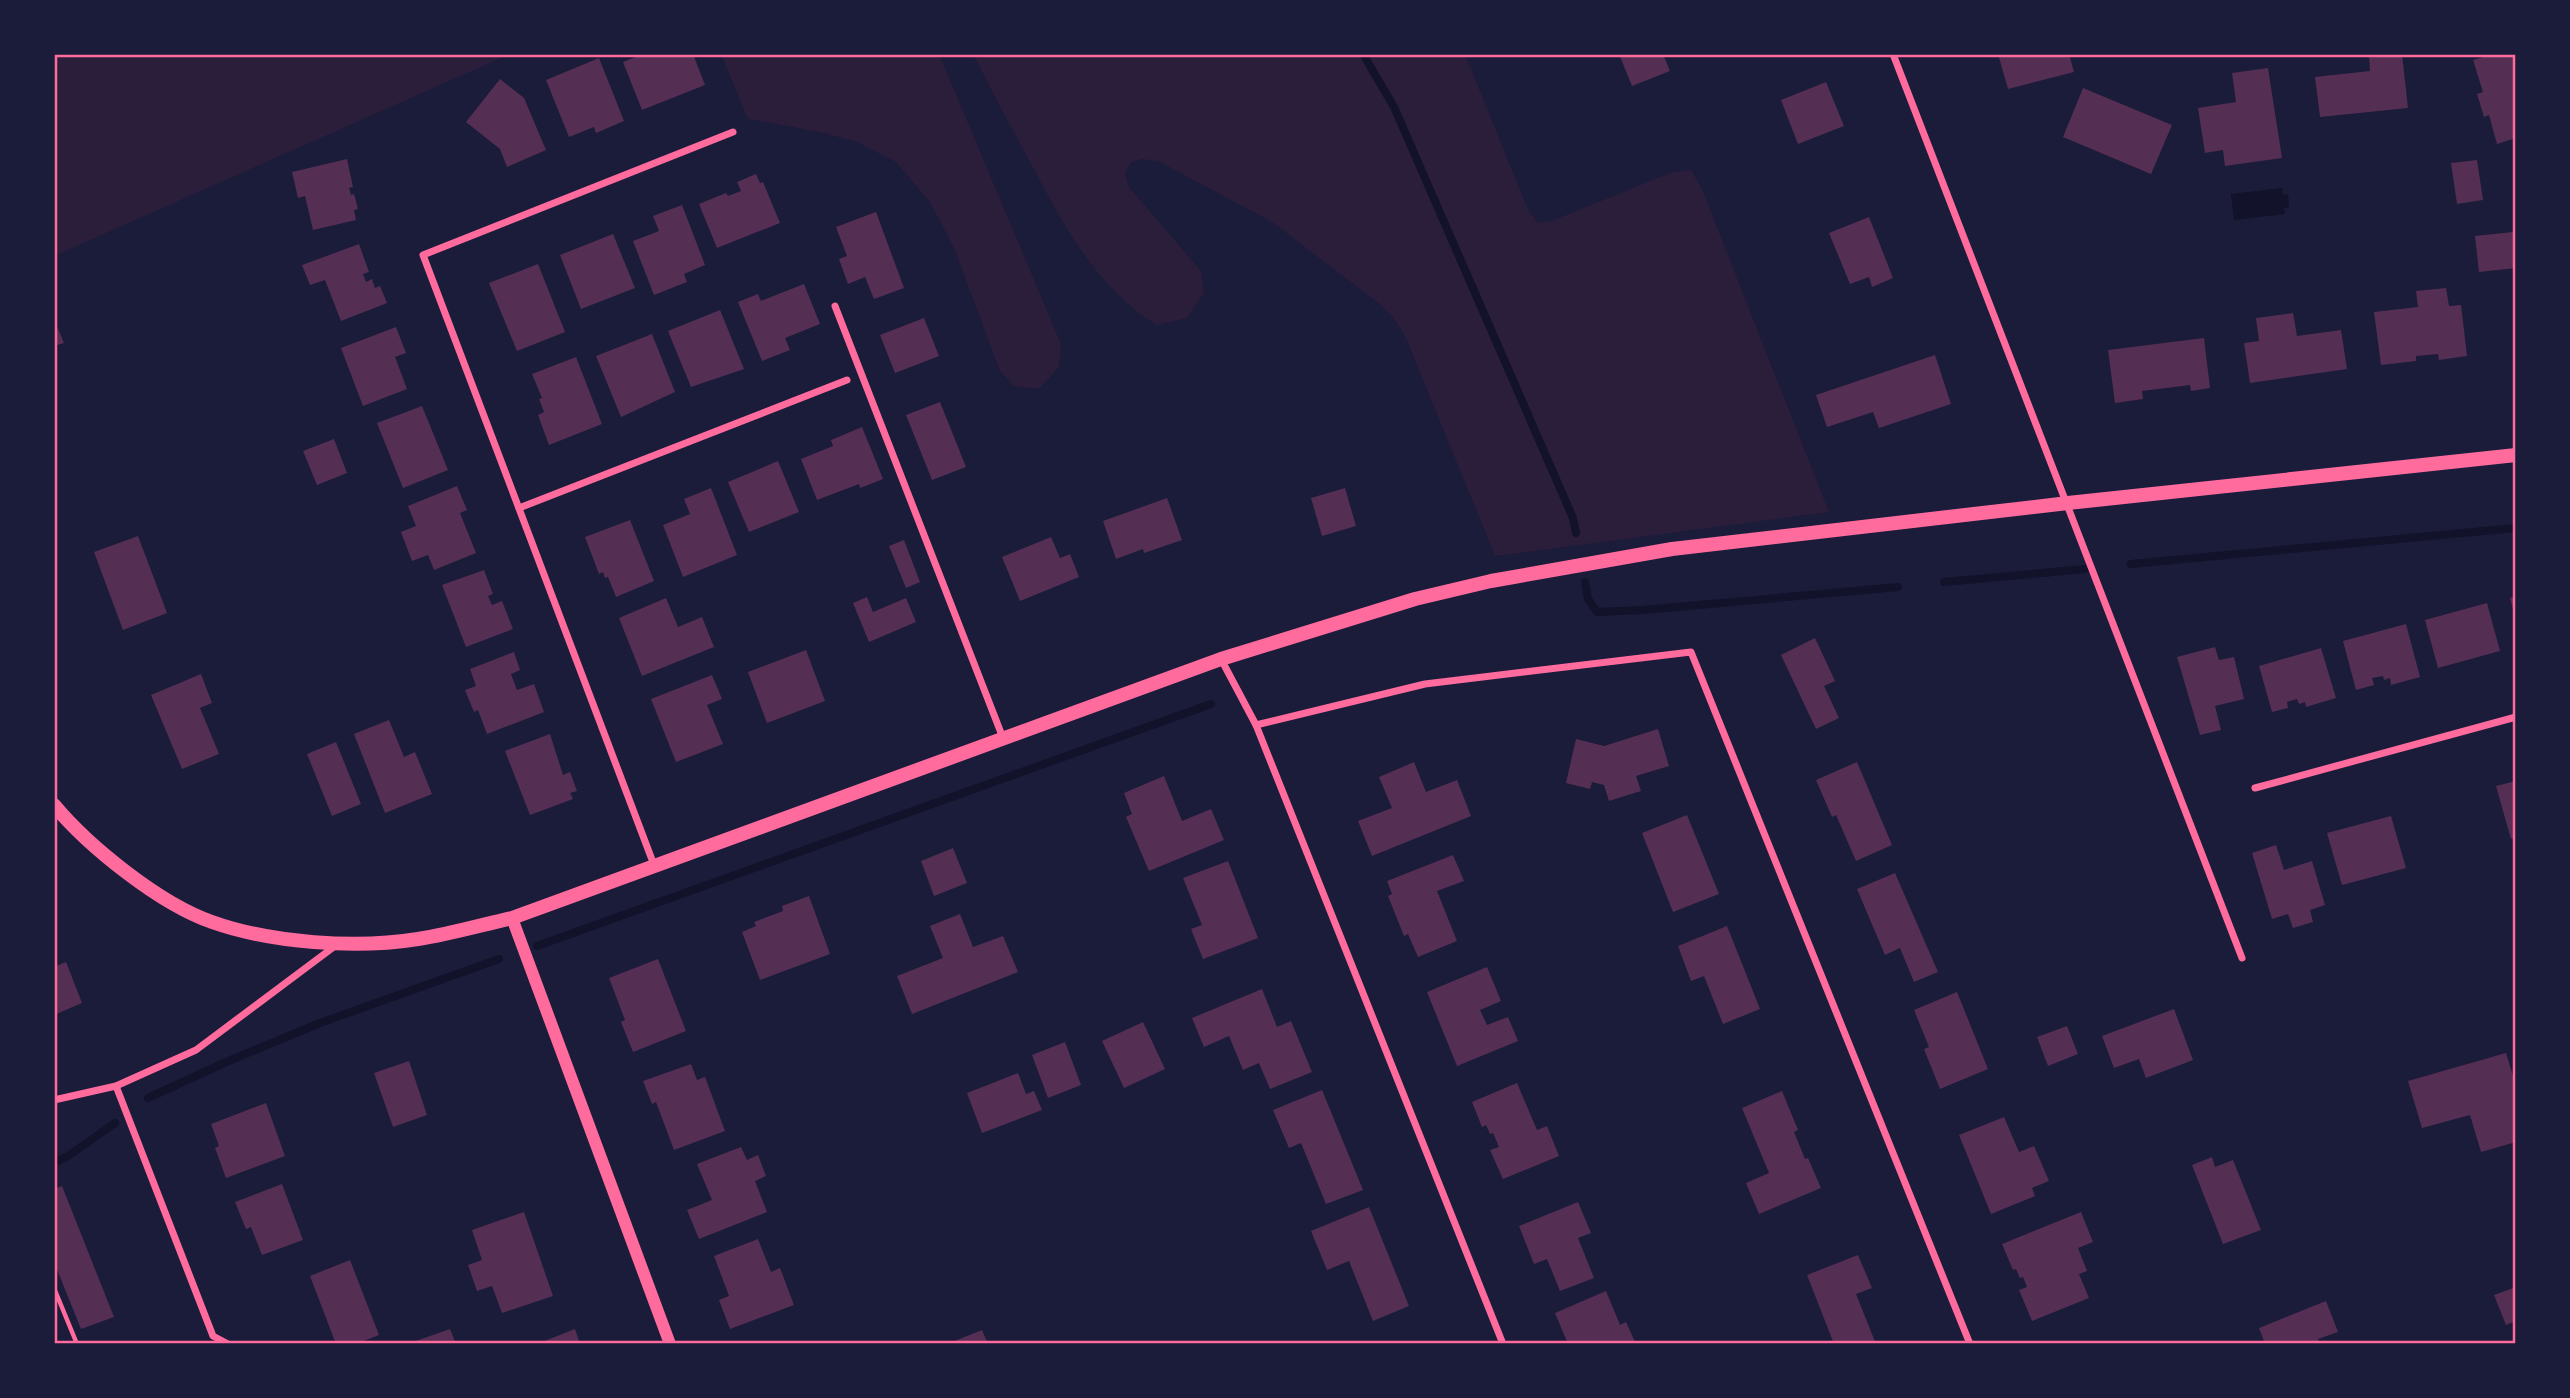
<svg xmlns="http://www.w3.org/2000/svg" width="2570" height="1398" viewBox="0 0 2570 1398" font-family="'Roboto Condensed',sans-serif">
	<style>
		.green { fill: #2a1e3b }
		.water { fill: #12122b }
		.lines { fill: none; stroke-linecap: round; stroke-linejoin: round }
		.stream { stroke: #12122b; stroke-width: 8 }
		.building { fill: #542f53 }
		.path { stroke: #ff6b9d; stroke-width: 4.5 }
		.minor { stroke: #ff6b9d; stroke-width: 7 }
		.tertiary { stroke: #ff6b9d; stroke-width: 12 }
		.secondary { stroke: #ff6b9d; stroke-width: 14 }
		.neatline { fill: none; stroke: #ff6b9d; stroke-width: 2.5 }
	</style>
	<rect width="100%" height="100%" fill="#1b1b3a"/>
	<g class="green">
		<polygon points="54,54 510,54 54,256"/>
		<polygon points="721,54 939,54 1061,344 1059,367 1039,389 1014,386 1000,371 954,248 930,202 896,162 857,142 820,132 748,119"/>
		<path d="M973,54H1465L1528,210L1538,223L1554,220L1670,173L1691,170L1702,189L1829,512L1495,556L1406,338L1394,318L1380,304L1272,222L1158,161L1141,159L1130,163L1125,173L1129,187L1201,271L1204,293L1187,318L1157,325C1096,289 1060,219 1028,158C1009,124 991,89 973,54Z"/>
	</g>
	<polygon class="water" points="2282,188 2283,195 2288,194 2289,207 2284,208 2285,214 2234,220 2231,194"/>
	<g class="lines">
		<g class="stream">
			<polyline points="1363,54 1394,107 1573,518 1576,533"/>
			<polyline points="2131,564 2516,528"/>
			<polyline points="1585,582 1588,599 1597,612 1643,610 1898,587"/>
			<polyline points="1944,582 2085,569"/>
			<polyline points="537,946 1211,704"/>
			<polyline points="148,1098 233,1059 320,1023 499,959"/>
			<polyline points="54,1163 68,1156 115,1123"/>
		</g>
	</g>
	<g class="building">
		<polygon points="643,54 693,54 705,85 642,110 623,62"/>
		<polygon points="1619,54 1663,54 1670,71 1632,86"/>
		<polygon points="1998,54 2069,54 2074,72 2008,89"/>
		<polygon points="2386,54 2402,54 2408,108 2320,117 2315,77 2370,71 2369,56"/>
		<polygon points="2493,54 2513,54 2516,64 2516,138 2497,144 2489,115 2484,117 2477,94 2483,92 2473,60"/>
		<polygon points="599,58 624,121 596,133 594,127 569,137 546,80"/>
		<polygon points="2268,68 2282,158 2225,166 2223,150 2205,153 2198,108 2236,102 2232,73"/>
		<polygon points="500,79 524,98 546,150 507,167 500,149 466,122"/>
		<polygon points="1826,82 1844,126 1798,144 1781,100"/>
		<polygon points="2083,88 2172,125 2151,174 2063,137"/>
		<polygon points="347,159 353,187 349,188 351,195 354,194 358,209 354,210 356,220 313,230 305,196 298,198 292,172"/>
		<polygon points="2477,160 2483,200 2457,204 2451,163"/>
		<polygon points="756,174 760,183 763,182 780,223 717,248 699,204 726,193 728,196 741,191 737,182"/>
		<polygon points="682,205 705,265 684,274 687,282 654,295 633,241 659,231 653,216"/>
		<polygon points="876,212 904,288 874,299 865,277 848,284 839,259 847,256 836,227"/>
		<polygon points="1869,217 1893,278 1872,287 1869,277 1850,284 1829,233"/>
		<polygon points="2513,232 2516,268 2479,272 2475,236"/>
		<polygon points="613,234 635,288 581,309 560,255"/>
		<polygon points="359,244 369,272 363,274 366,282 372,279 375,288 380,286 387,303 341,321 325,280 310,285 302,265"/>
		<polygon points="538,264 565,332 517,351 489,283"/>
		<polygon points="804,284 820,324 785,338 790,350 762,361 738,302 758,294 761,301"/>
		<polygon points="2446,288 2449,306 2461,305 2467,356 2439,360 2438,354 2416,356 2416,361 2381,365 2374,312 2418,307 2416,291"/>
		<polygon points="720,310 744,369 691,387 668,331"/>
		<polygon points="2293,313 2297,336 2341,330 2347,369 2250,383 2244,343 2259,341 2256,318"/>
		<polygon points="924,318 939,356 895,373 880,335"/>
		<polygon points="54,319 64,343 54,346"/>
		<polygon points="396,327 406,353 395,357 407,389 363,406 341,348"/>
		<polygon points="652,334 675,392 621,417 596,356"/>
		<polygon points="2204,338 2210,388 2191,391 2190,385 2142,391 2143,399 2115,403 2108,350"/>
		<polygon points="1935,355 1951,404 1879,428 1873,412 1827,427 1816,395"/>
		<polygon points="576,357 602,424 549,445 538,415 544,412 539,399 542,398 532,374"/>
		<polygon points="940,402 966,467 932,480 906,415"/>
		<polygon points="422,406 448,470 403,488 377,423"/>
		<polygon points="862,427 883,479 860,488 859,484 817,500 801,459 833,446 831,440"/>
		<polygon points="334,439 347,473 317,485 303,451"/>
		<polygon points="778,461 799,512 749,532 728,482"/>
		<polygon points="457,486 467,510 460,513 476,553 434,570 428,555 412,561 401,532 416,526 408,506"/>
		<polygon points="711,488 737,555 683,577 663,525 690,514 684,499"/>
		<polygon points="1345,488 1356,526 1322,536 1311,498"/>
		<polygon points="1167,498 1182,540 1144,553 1143,549 1116,559 1103,521"/>
		<polygon points="630,520 654,581 616,597 608,577 605,578 603,572 599,574 585,537"/>
		<polygon points="138,536 167,613 123,630 94,552"/>
		<polygon points="1051,537 1060,558 1070,554 1079,577 1020,601 1002,557"/>
		<polygon points="904,540 920,582 906,588 889,546"/>
		<polygon points="484,570 493,594 488,596 492,605 502,601 513,629 466,647 442,585"/>
		<polygon points="2516,596 2516,617 2515,617 2510,598"/>
		<polygon points="867,597 873,612 906,598 916,622 869,642 853,603"/>
		<polygon points="666,598 678,627 702,617 714,647 642,676 619,618"/>
		<polygon points="2487,603 2500,651 2438,668 2425,620"/>
		<polygon points="2406,624 2420,677 2391,685 2390,678 2384,680 2383,676 2372,678 2374,685 2356,690 2343,641"/>
		<polygon points="1815,638 1835,681 1824,686 1839,718 1816,729 1781,655"/>
		<polygon points="2215,647 2219,660 2234,657 2244,699 2215,706 2221,730 2200,735 2177,657"/>
		<polygon points="2321,648 2336,698 2306,707 2305,702 2299,704 2297,699 2287,702 2288,708 2272,712 2259,666"/>
		<polygon points="806,650 825,701 767,723 748,672"/>
		<polygon points="514,652 520,670 511,674 517,690 534,684 544,712 487,734 478,710 474,712 465,690 476,686 470,669"/>
		<polygon points="201,674 212,703 200,708 219,754 182,769 151,695"/>
		<polygon points="712,675 722,699 707,705 723,744 676,762 651,699"/>
		<polygon points="389,720 404,757 415,752 432,794 385,813 354,734"/>
		<polygon points="1658,729 1669,766 1636,776 1641,791 1609,801 1604,785 1592,782 1590,789 1566,783 1576,739 1604,746"/>
		<polygon points="550,734 563,775 570,772 577,791 570,793 573,799 530,815 505,751"/>
		<polygon points="336,742 361,804 332,816 307,754"/>
		<polygon points="1414,762 1426,792 1457,780 1471,816 1372,856 1358,821 1392,808 1379,777"/>
		<polygon points="1857,762 1892,845 1856,861 1836,815 1832,817 1816,780"/>
		<polygon points="1164,776 1182,821 1211,809 1224,840 1149,871 1126,817 1132,814 1124,793"/>
		<polygon points="2516,781 2516,837 2511,839 2496,786"/>
		<polygon points="1687,815 1719,894 1673,912 1642,833"/>
		<polygon points="2391,816 2406,868 2342,885 2327,833"/>
		<polygon points="2276,845 2284,870 2312,861 2325,905 2310,910 2313,922 2293,928 2288,914 2272,919 2252,853"/>
		<polygon points="953,848 967,883 934,896 921,861"/>
		<polygon points="1453,855 1464,881 1437,891 1457,941 1418,957 1408,934 1404,936 1388,896 1392,894 1387,881"/>
		<polygon points="1228,861 1258,938 1203,959 1191,929 1202,925 1183,878"/>
		<polygon points="1895,873 1938,972 1914,982 1900,948 1885,955 1857,889"/>
		<polygon points="809,896 830,954 760,980 742,932 756,926 754,922 783,911 782,906"/>
		<polygon points="960,914 973,947 1003,936 1018,972 912,1014 897,976 943,958 930,926"/>
		<polygon points="1727,926 1760,1009 1723,1024 1704,976 1691,981 1678,946"/>
		<polygon points="658,959 686,1031 633,1052 621,1022 625,1020 609,978"/>
		<polygon points="66,962 82,1003 54,1015 54,967"/>
		<polygon points="1487,967 1501,1001 1480,1010 1487,1025 1508,1017 1518,1041 1457,1066 1427,992"/>
		<polygon points="1262,989 1277,1027 1291,1021 1312,1072 1270,1089 1259,1063 1243,1070 1229,1036 1204,1047 1192,1018"/>
		<polygon points="1957,992 1988,1069 1940,1089 1924,1049 1929,1047 1914,1010"/>
		<polygon points="2174,1009 2193,1060 2146,1078 2139,1059 2114,1068 2102,1036"/>
		<polygon points="1143,1022 1165,1069 1124,1088 1102,1041"/>
		<polygon points="2067,1026 2078,1054 2048,1066 2037,1037"/>
		<polygon points="1065,1042 1081,1085 1048,1098 1032,1055"/>
		<polygon points="2506,1053 2516,1086 2516,1142 2481,1152 2470,1115 2422,1128 2408,1081"/>
		<polygon points="409,1061 427,1115 393,1127 374,1073"/>
		<polygon points="691,1064 697,1080 705,1077 725,1131 674,1150 656,1102 652,1104 643,1081"/>
		<polygon points="1018,1073 1026,1094 1034,1091 1042,1110 982,1133 967,1093"/>
		<polygon points="1517,1083 1537,1130 1547,1126 1559,1156 1503,1179 1490,1150 1499,1147 1493,1133 1490,1134 1486,1125 1482,1127 1472,1102"/>
		<polygon points="1322,1090 1363,1190 1326,1204 1301,1143 1289,1148 1273,1110"/>
		<polygon points="1782,1091 1798,1130 1794,1132 1805,1159 1808,1158 1821,1188 1759,1214 1746,1183 1769,1173 1742,1108"/>
		<polygon points="266,1103 285,1156 226,1178 215,1148 219,1146 211,1124"/>
		<polygon points="2004,1117 2019,1152 2034,1146 2049,1181 2032,1188 2035,1196 1991,1214 1959,1135"/>
		<polygon points="741,1147 747,1160 758,1155 766,1176 755,1181 767,1212 699,1239 687,1210 712,1200 697,1164"/>
		<polygon points="2212,1157 2215,1167 2233,1160 2261,1230 2223,1244 2192,1165"/>
		<polygon points="282,1184 303,1240 262,1255 251,1227 246,1229 235,1202"/>
		<polygon points="62,1186 114,1317 81,1329 54,1262 54,1189"/>
		<polygon points="1578,1202 1591,1233 1578,1238 1594,1278 1560,1291 1547,1259 1534,1264 1519,1226"/>
		<polygon points="1369,1207 1409,1306 1373,1321 1349,1261 1327,1270 1311,1231"/>
		<polygon points="524,1212 553,1296 502,1313 492,1286 477,1291 468,1265 482,1260 472,1230"/>
		<polygon points="2081,1212 2093,1242 2078,1248 2087,1271 2079,1274 2089,1298 2032,1321 2019,1290 2027,1287 2023,1277 2020,1278 2016,1269 2013,1270 2002,1244"/>
		<polygon points="758,1239 771,1272 780,1268 794,1305 730,1329 719,1300 729,1296 714,1256"/>
		<polygon points="1858,1255 1872,1288 1856,1294 1876,1344 1834,1344 1807,1275"/>
		<polygon points="350,1260 379,1335 356,1344 336,1344 310,1276"/>
		<polygon points="2516,1287 2516,1321 2506,1325 2494,1295"/>
		<polygon points="1606,1291 1620,1325 1626,1322 1636,1344 1575,1344 1574,1341 1568,1344 1555,1313"/>
		<polygon points="2326,1301 2338,1332 2318,1339 2320,1344 2265,1344 2259,1328"/>
		<polygon points="450,1329 456,1344 411,1344 410,1343"/>
		<polygon points="575,1329 580,1344 537,1344"/>
		<polygon points="982,1330 988,1344 947,1344"/>
	</g>
	<g class="lines">
		<polyline class="path" points="54,1288 77,1344"/>
		<g class="minor">
			<polyline points="1893,54 2242,958"/>
			<polyline points="835,306 1003,738"/>
			<polyline points="519,508 847,380"/>
			<polyline points="1221,659 1256,725 1503,1344"/>
			<polyline points="1256,725 1425,684 1691,652 1970,1344"/>
			<polyline points="2255,788 2516,717"/>
			<polyline points="654,865 423,255 733,132"/>
			<polyline points="116,1086 213,1336 228,1344"/>
			<polyline points="54,1100 116,1086 196,1050 335,946"/>
		</g>
		<polyline class="tertiary" points="512,918 670,1344"/>
		<path class="secondary" d="M54,805C89,847 160,904 212,922C271,943 356,949 418,939C450,934 481,925 512,918L1221,659L1415,599L1491,581L1672,549L2068,503L2516,455"/>
	</g>
	<rect width="2570" height="1398" fill="none" stroke="#1b1b3a" stroke-width="112"/>
	<rect x="56" y="56" width="2458" height="1286" class="neatline"/>
</svg>
